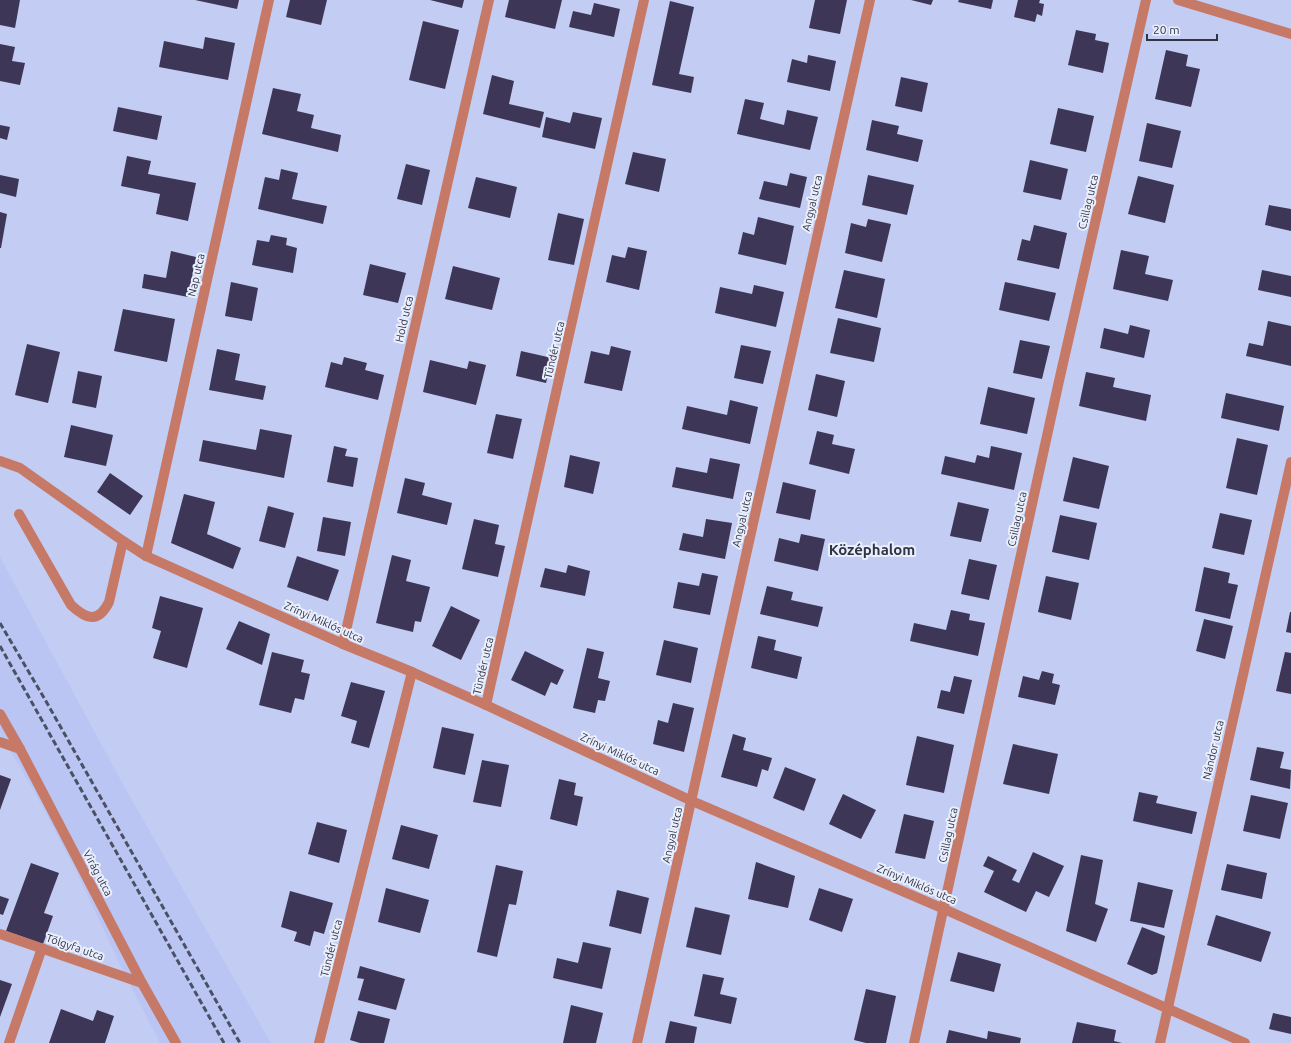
<svg xmlns="http://www.w3.org/2000/svg" width="1291" height="1043" viewBox="0 0 1291 1043" font-family="Ubuntu,sans-serif">
	<style>
		.built { fill: #bac5f3 }
		.building { fill: #3d3656 }
		.lines { fill: none; stroke-linecap: round; stroke-linejoin: round }
		.minor { stroke: #c77967; stroke-width: 10 }
		.rail { stroke: #4b5063; stroke-width: 3; stroke-dasharray: 6 3; stroke-linecap: butt }
		.labels { text-anchor: middle; stroke-width: 4; stroke-linejoin: round; paint-order: stroke }
		.street-label { font-size: 11px; fill: #303443; stroke: #eaeffe }
		.district-label { font-size: 15px; font-weight: bold; fill: #303443; stroke: #eaeffe }
	</style>
	<rect width="100%" height="100%" fill="#c3cdf3"/>
	<polygon class="built" points="0,557 125,788 271,1043 160,1043 121,967 77,873 35,793 0,733"/>
	<g class="building">
		<polygon points="0,0 20,0 15,28 0,25"/>
		<polygon points="195,0 239,0 237,9"/>
		<polygon points="290,0 327,0 321,25 286,17"/>
		<polygon points="430,0 464,0 462,8"/>
		<polygon points="509,0 562,0 555,29 505,17"/>
		<polygon points="815,0 847,0 840,34 809,28"/>
		<polygon points="911,0 933,0 931,5"/>
		<polygon points="959,0 993,0 991,9 958,2"/>
		<polygon points="1018,0 1040,0 1039,3 1044,4 1042,16 1037,14 1035,22 1014,17"/>
		<polygon points="670,1 694,7 679,74 694,77 691,93 652,85"/>
		<polygon points="594,3 620,9 614,37 569,27 573,11 591,15"/>
		<polygon points="423,21 459,30 445,89 409,80"/>
		<polygon points="1076,30 1096,34 1095,40 1109,43 1103,73 1068,65"/>
		<polygon points="205,37 235,43 228,80 159,67 164,41 203,49"/>
		<polygon points="0,44 15,47 12,61 25,63 20,85 0,81"/>
		<polygon points="1166,50 1188,55 1186,66 1200,69 1191,107 1155,99"/>
		<polygon points="808,55 836,61 830,91 787,82 792,59 807,63"/>
		<polygon points="492,75 514,81 509,104 544,112 540,128 483,114"/>
		<polygon points="901,77 928,83 922,112 895,106"/>
		<polygon points="273,88 301,94 297,111 314,115 311,128 341,135 338,152 262,134"/>
		<polygon points="745,99 764,103 760,119 784,125 787,110 818,117 810,150 737,134"/>
		<polygon points="118,107 162,116 157,140 113,131"/>
		<polygon points="1058,108 1094,116 1086,152 1050,144"/>
		<polygon points="573,112 602,118 595,149 542,137 546,117 570,123"/>
		<polygon points="872,120 899,126 897,134 923,140 918,162 866,150"/>
		<polygon points="1147,123 1181,131 1172,168 1139,161"/>
		<polygon points="0,125 10,127 7,140 0,138"/>
		<polygon points="633,152 666,159 659,192 625,184"/>
		<polygon points="127,156 151,161 148,174 196,183 188,221 156,214 160,194 121,186"/>
		<polygon points="1030,160 1068,169 1061,200 1023,192"/>
		<polygon points="406,164 430,170 422,205 397,199"/>
		<polygon points="281,169 298,173 292,199 327,206 323,224 258,209 265,177 279,180"/>
		<polygon points="790,173 807,177 800,208 759,199 764,181 787,186"/>
		<polygon points="0,175 19,179 16,197 0,193"/>
		<polygon points="868,175 914,185 907,215 862,205"/>
		<polygon points="1138,176 1174,185 1165,223 1128,214"/>
		<polygon points="476,177 517,187 510,218 468,208"/>
		<polygon points="1269,205 1291,209 1291,231 1265,225"/>
		<polygon points="0,212 7,214 1,248 0,248"/>
		<polygon points="558,213 584,219 574,265 548,260"/>
		<polygon points="758,217 794,226 786,265 738,254 743,232 754,235"/>
		<polygon points="868,219 891,224 882,262 845,253 851,223 866,227"/>
		<polygon points="1034,225 1067,233 1059,269 1017,260 1022,239 1030,241"/>
		<polygon points="271,235 287,238 286,245 297,248 293,273 252,265 257,240 269,242"/>
		<polygon points="628,247 647,251 639,290 606,282 612,255 625,258"/>
		<polygon points="1121,250 1149,256 1145,274 1173,280 1168,301 1113,289"/>
		<polygon points="171,251 196,257 188,297 142,288 144,274 166,278"/>
		<polygon points="370,264 406,273 398,303 363,295"/>
		<polygon points="453,266 500,278 492,310 445,299"/>
		<polygon points="844,270 885,279 877,318 835,308"/>
		<polygon points="1262,270 1291,276 1291,297 1258,290"/>
		<polygon points="231,282 258,288 252,321 225,316"/>
		<polygon points="1005,282 1056,293 1049,321 999,310"/>
		<polygon points="754,285 784,292 776,327 715,313 720,287 752,294"/>
		<polygon points="123,309 175,319 167,362 114,351"/>
		<polygon points="838,318 881,328 874,362 830,353"/>
		<polygon points="1268,321 1291,326 1291,366 1246,356 1249,343 1263,346"/>
		<polygon points="1130,325 1150,330 1144,358 1100,348 1104,328 1128,334"/>
		<polygon points="1020,340 1050,346 1042,379 1013,373"/>
		<polygon points="27,344 60,352 48,403 15,395"/>
		<polygon points="741,345 771,351 763,384 734,378"/>
		<polygon points="611,346 631,351 622,391 584,383 591,351 609,355"/>
		<polygon points="217,349 240,354 235,380 266,386 263,400 209,390"/>
		<polygon points="521,351 552,358 546,383 516,376"/>
		<polygon points="344,357 367,363 365,370 384,375 378,400 325,387 331,362 342,365"/>
		<polygon points="430,360 467,369 469,361 486,365 476,405 423,392"/>
		<polygon points="78,371 102,376 96,408 72,403"/>
		<polygon points="1086,372 1115,378 1113,387 1151,395 1146,421 1079,406"/>
		<polygon points="816,374 845,381 837,417 808,410"/>
		<polygon points="988,387 1035,398 1027,434 980,424"/>
		<polygon points="1226,393 1284,406 1279,431 1221,418"/>
		<polygon points="730,400 758,407 750,444 682,429 687,406 727,415"/>
		<polygon points="496,414 522,419 513,459 487,453"/>
		<polygon points="71,425 113,435 106,466 64,457"/>
		<polygon points="260,429 292,435 284,478 199,461 203,440 256,450"/>
		<polygon points="817,431 834,435 832,444 855,449 849,474 809,464"/>
		<polygon points="1237,438 1268,445 1257,495 1226,488"/>
		<polygon points="334,446 347,449 345,456 358,458 353,487 327,482"/>
		<polygon points="991,446 1022,453 1014,490 941,474 945,456 975,463 977,455 989,458"/>
		<polygon points="570,455 600,462 593,494 564,487"/>
		<polygon points="1073,457 1109,466 1099,509 1063,501"/>
		<polygon points="710,458 740,464 733,499 672,487 676,467 707,473"/>
		<polygon points="110,473 143,496 130,515 97,492"/>
		<polygon points="405,478 425,483 422,495 452,503 447,525 397,513"/>
		<polygon points="783,482 816,490 810,520 776,513"/>
		<polygon points="184,494 215,502 207,534 241,548 233,569 171,543"/>
		<polygon points="958,502 989,509 981,542 950,536"/>
		<polygon points="268,506 294,513 285,548 259,541"/>
		<polygon points="1220,513 1252,520 1244,555 1212,548"/>
		<polygon points="1060,515 1097,523 1089,560 1052,552"/>
		<polygon points="323,517 351,522 345,556 317,551"/>
		<polygon points="474,519 499,525 495,544 505,546 498,577 462,569"/>
		<polygon points="706,519 732,523 725,559 679,550 683,533 703,537"/>
		<polygon points="801,534 825,539 818,571 774,561 779,538 799,543"/>
		<polygon points="392,555 411,560 406,581 430,587 421,622 415,621 413,632 376,623"/>
		<polygon points="297,556 339,570 328,601 287,587"/>
		<polygon points="969,559 997,565 989,600 961,594"/>
		<polygon points="568,565 590,571 585,596 540,587 545,568 566,573"/>
		<polygon points="1204,567 1230,573 1228,583 1238,585 1230,619 1195,611"/>
		<polygon points="702,573 718,576 710,615 673,608 678,582 699,586"/>
		<polygon points="1046,576 1079,583 1071,620 1038,612"/>
		<polygon points="767,586 793,592 791,600 823,607 818,627 760,614"/>
		<polygon points="160,596 203,608 187,668 153,658 161,631 152,628"/>
		<polygon points="451,606 480,620 461,660 432,646"/>
		<polygon points="951,610 970,614 969,620 985,623 978,656 910,641 914,623 946,630"/>
		<polygon points="1290,612 1291,612 1291,633 1286,632"/>
		<polygon points="1204,619 1233,626 1225,659 1196,651"/>
		<polygon points="239,621 270,634 262,665 226,649"/>
		<polygon points="758,636 776,640 774,650 802,657 797,679 751,668"/>
		<polygon points="664,640 698,648 691,683 656,675"/>
		<polygon points="587,648 604,652 598,678 610,681 605,701 598,700 595,713 573,708"/>
		<polygon points="525,651 564,670 557,685 551,682 545,696 511,680"/>
		<polygon points="272,652 304,660 301,672 310,674 304,700 295,698 291,713 259,705"/>
		<polygon points="1285,652 1291,653 1291,694 1276,691"/>
		<polygon points="1042,671 1054,674 1052,683 1060,685 1055,705 1018,697 1023,676 1039,680"/>
		<polygon points="954,676 972,680 964,714 937,708 941,690 950,692"/>
		<polygon points="351,682 385,691 369,748 351,743 357,721 341,716"/>
		<polygon points="673,703 694,708 684,752 653,744 658,720 668,723"/>
		<polygon points="442,727 474,734 465,775 433,768"/>
		<polygon points="733,734 746,738 743,750 772,758 768,771 762,769 757,787 721,777"/>
		<polygon points="917,736 954,745 944,793 906,785"/>
		<polygon points="1013,744 1058,754 1049,794 1003,784"/>
		<polygon points="1257,747 1284,752 1280,768 1291,770 1290,789 1250,780"/>
		<polygon points="482,760 509,765 501,807 473,802"/>
		<polygon points="785,767 816,779 804,811 773,798"/>
		<polygon points="0,775 11,779 0,810"/>
		<polygon points="559,779 576,783 574,795 583,797 577,826 550,819"/>
		<polygon points="1139,792 1158,796 1156,803 1197,812 1192,834 1133,821"/>
		<polygon points="843,794 876,810 861,839 829,824"/>
		<polygon points="1251,795 1288,803 1280,839 1243,831"/>
		<polygon points="904,814 934,821 925,859 895,853"/>
		<polygon points="317,822 347,830 339,863 308,854"/>
		<polygon points="401,825 438,835 429,869 392,859"/>
		<polygon points="1033,852 1064,866 1049,897 1036,891 1026,912 984,892 994,871 983,866 988,856 1017,870 1012,880 1019,883"/>
		<polygon points="1081,855 1103,860 1095,904 1108,909 1096,942 1066,931"/>
		<polygon points="756,862 795,876 788,908 748,899"/>
		<polygon points="31,863 59,873 44,913 53,916 43,944 6,931"/>
		<polygon points="1227,864 1267,873 1262,899 1221,890"/>
		<polygon points="496,865 523,871 516,905 509,904 497,957 477,952"/>
		<polygon points="1138,882 1173,890 1164,928 1130,921"/>
		<polygon points="386,888 429,900 420,933 378,922"/>
		<polygon points="819,888 853,899 842,932 809,920"/>
		<polygon points="617,890 649,898 641,934 609,926"/>
		<polygon points="290,891 333,903 324,934 314,931 310,946 294,941 297,932 281,927"/>
		<polygon points="0,896 9,899 3,915 0,914"/>
		<polygon points="695,907 730,915 721,955 686,947"/>
		<polygon points="1216,915 1271,932 1261,962 1207,945"/>
		<polygon points="1142,927 1165,936 1157,973 1152,975 1127,964"/>
		<polygon points="583,942 611,948 602,989 553,978 557,958 578,963"/>
		<polygon points="958,952 1001,964 994,992 950,981"/>
		<polygon points="360,966 405,979 396,1010 358,1000 364,979 357,978"/>
		<polygon points="703,974 724,978 720,994 737,998 731,1024 694,1016"/>
		<polygon points="0,980 12,984 0,1017"/>
		<polygon points="866,989 896,996 886,1043 866,1043 854,1040"/>
		<polygon points="571,1005 603,1013 596,1043 563,1043"/>
		<polygon points="61,1009 93,1021 97,1010 114,1016 105,1043 49,1043"/>
		<polygon points="358,1011 390,1019 384,1043 360,1043 350,1040"/>
		<polygon points="1273,1013 1291,1017 1291,1034 1269,1029"/>
		<polygon points="670,1021 697,1027 694,1043 665,1043"/>
		<polygon points="1077,1022 1116,1030 1114,1041 1122,1043 1072,1043"/>
		<polygon points="949,1030 987,1039 988,1031 1021,1038 1020,1043 946,1043"/>
	</g>
	<g class="lines">
		<g class="minor">
			<polyline points="1178,0 1291,34"/>
			<polyline points="0,461 20,468 123,541 146,556 343,644 412,672 486,705 692,801 944,909 1245,1043"/>
			<path d="M19,514L71,605C86,619 98,624 109,602L123,541"/>
			<polyline points="146,556 269,0"/>
			<polyline points="343,644 489,0"/>
			<polyline points="486,705 644,0"/>
			<polyline points="0,714 20,749 142,983 176,1043"/>
			<polyline points="0,742 20,749"/>
			<polyline points="0,934 142,983"/>
			<polyline points="9,1043 42,948"/>
			<polyline points="319,1043 412,672"/>
			<polyline points="637,1043 870,0"/>
			<polyline points="914,1043 1059,381 1146,0"/>
			<polyline points="1160,1043 1291,462"/>
		</g>
		<g class="rail">
			<polyline points="0,623 47,703 240,1043"/>
			<polyline points="0,646 224,1043"/>
		</g>
	</g>
	<g class="labels">
		<g class="street-label">
			<text transform="translate(1088 202) rotate(-77)" y="4">Csillag utca</text>
			<text transform="translate(812 203) rotate(-77)" y="4">Angyal utca</text>
			<text transform="translate(196 275) rotate(-77)" y="4">Nap utca</text>
			<text transform="translate(404 319) rotate(-77)" y="4">Hold utca</text>
			<text transform="translate(554 350) rotate(-77)" y="4">Tündér utca</text>
			<text transform="translate(742 519) rotate(-77)" y="4">Angyal utca</text>
			<text transform="translate(1017 519) rotate(-78)" y="4">Csillag utca</text>
			<text transform="translate(324 622) rotate(24)" y="4">Zrínyi Miklós utca</text>
			<text transform="translate(483 666) rotate(-77)" y="4">Tündér utca</text>
			<text transform="translate(1213 750) rotate(-77)" y="4">Nándor utca</text>
			<text transform="translate(620 754) rotate(25)" y="4">Zrínyi Miklós utca</text>
			<text transform="translate(672 835) rotate(-77)" y="4">Angyal utca</text>
			<text transform="translate(948 835) rotate(-78)" y="4">Csillag utca</text>
			<text transform="translate(98 873) rotate(62)" y="4">Virág utca</text>
			<text transform="translate(917 884) rotate(23)" y="4">Zrínyi Miklós utca</text>
			<text transform="translate(75 947) rotate(19)" y="4">Tölgyfa utca</text>
			<text transform="translate(331 948) rotate(-76)" y="4">Tündér utca</text>
		</g>
		<g class="district-label">
			<text x="872" y="555">Középhalom</text>
		</g>
	</g>
	<path d="M1147 34v6h70v-6" fill="none" stroke="#303443" stroke-width="2"/>
	<text x="1153" y="34" font-size="12" fill="#303443" stroke="#eaeffe" stroke-width="3" paint-order="stroke">20 m</text>
</svg>
